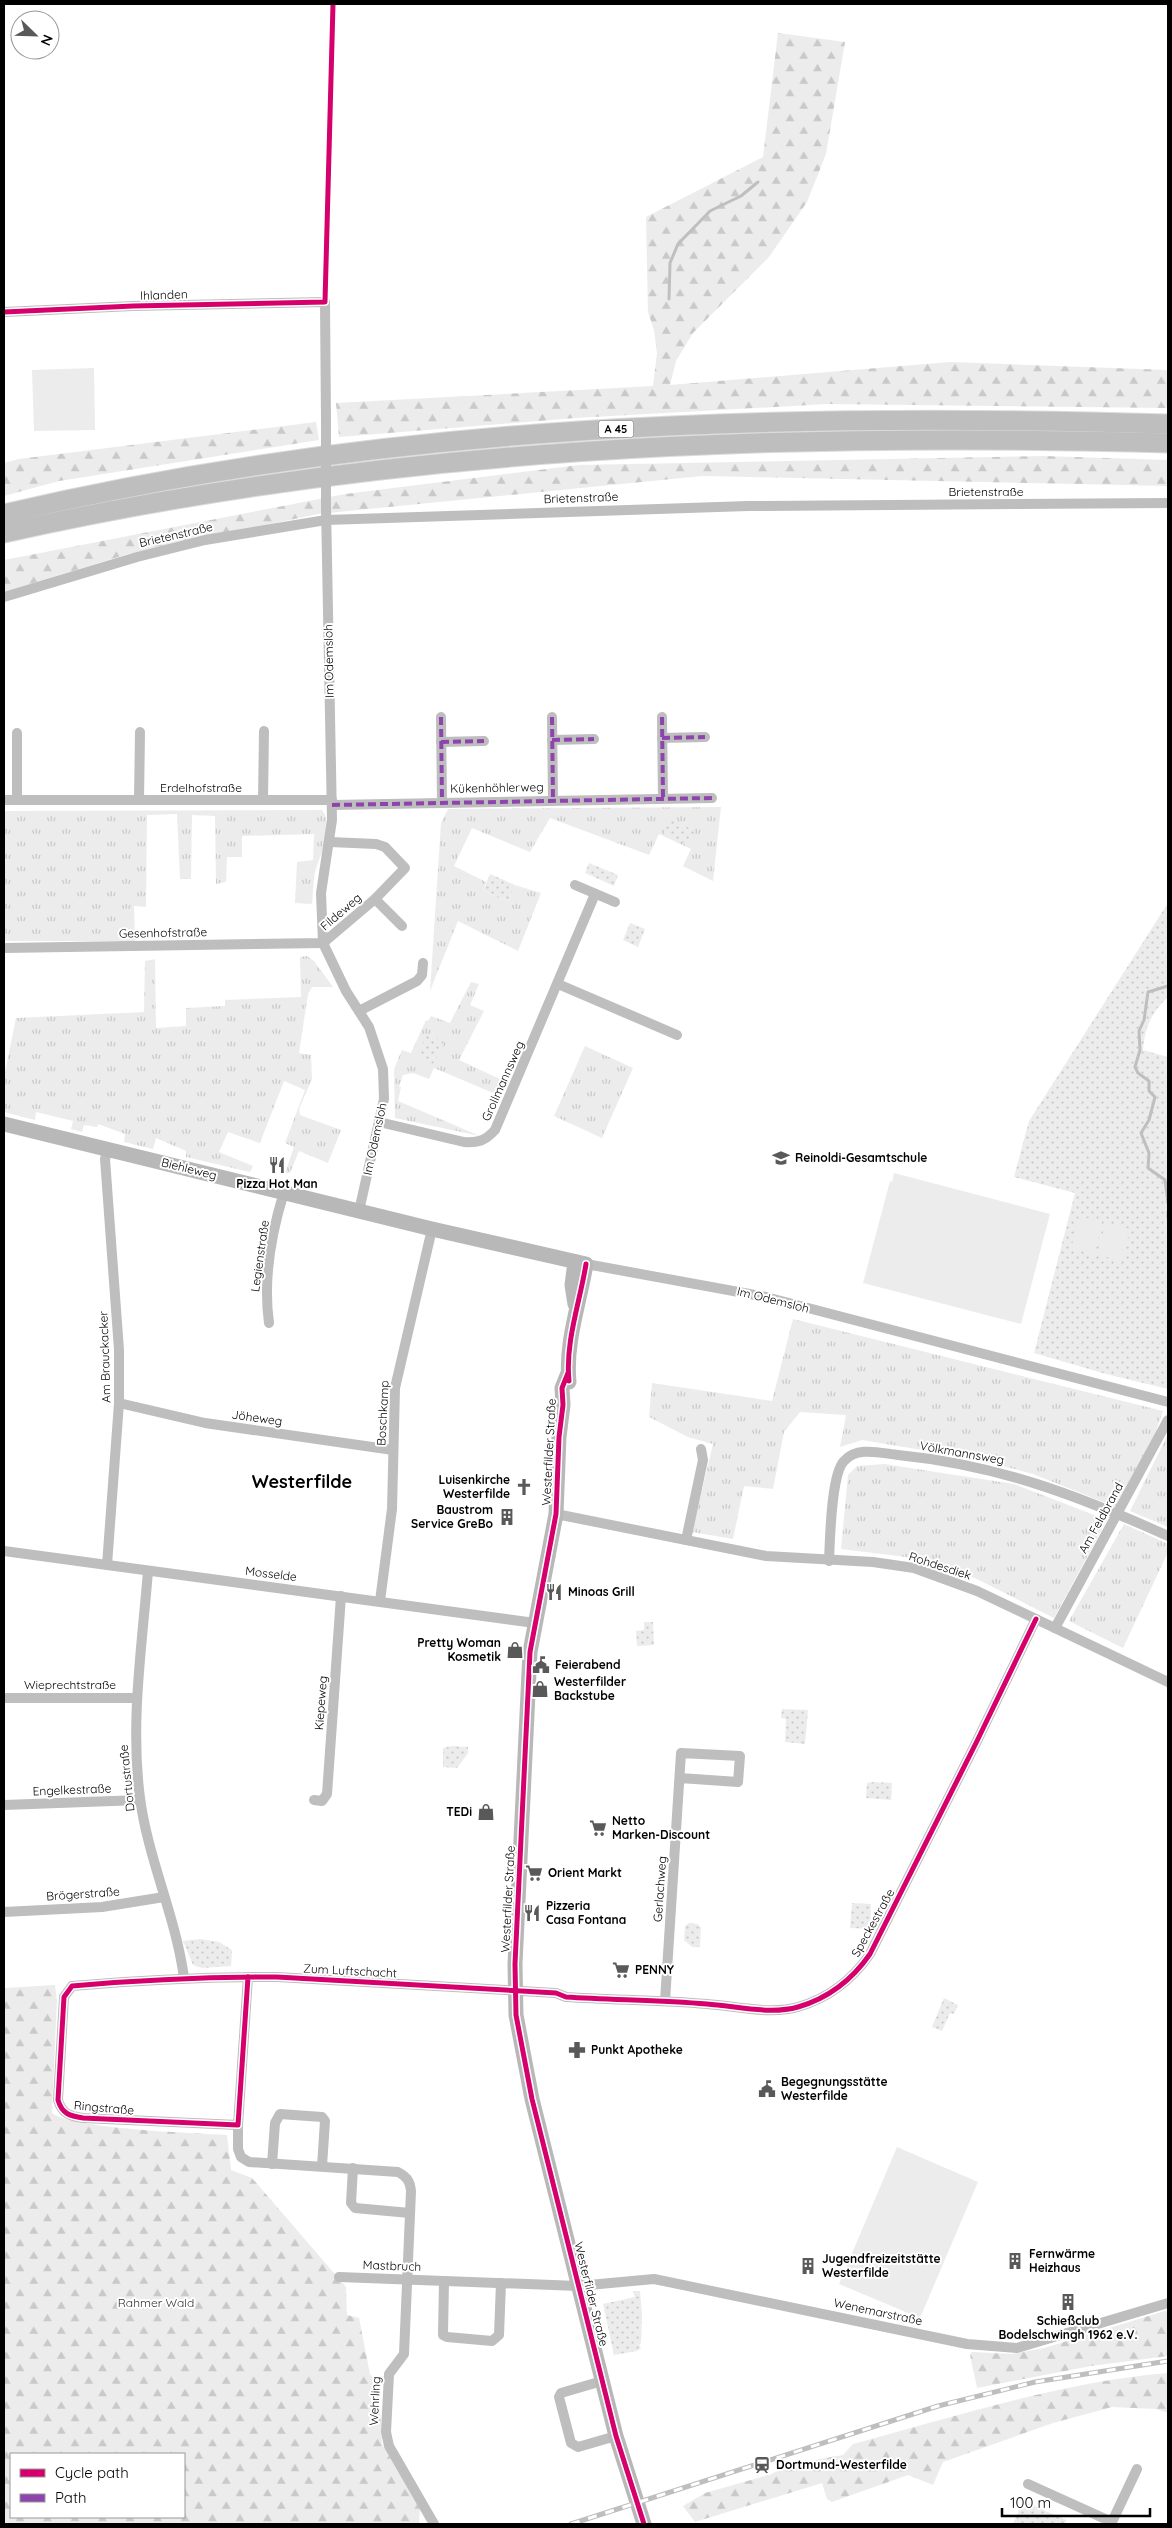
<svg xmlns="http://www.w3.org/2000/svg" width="1172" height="2528" viewBox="0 0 1172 2528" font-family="Quicksand,sans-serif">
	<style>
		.grass { fill: url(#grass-tufts) }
		.forest { fill: url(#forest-firs); fill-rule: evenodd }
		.park { fill: url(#park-dots) }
		.pitch { fill: #ececec }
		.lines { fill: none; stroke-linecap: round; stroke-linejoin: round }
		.stream { stroke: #bfbfbf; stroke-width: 3 }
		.highway-casing { stroke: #dbdbdb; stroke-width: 21 }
		.street { stroke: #bebebe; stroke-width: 10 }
		.secondary { stroke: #b8b8b8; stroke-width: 15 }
		.highway { stroke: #bebebe; stroke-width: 19 }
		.rail-casing { stroke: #bebebe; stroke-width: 5 }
		.rail { stroke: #fff; stroke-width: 3; stroke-dasharray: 9; stroke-linecap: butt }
		.street-bridge { stroke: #bebebe; stroke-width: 10 }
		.quiet { stroke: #8e44ad; stroke-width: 4; stroke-dasharray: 8 4; stroke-linecap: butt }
		.cycleway-casing { stroke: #fff; stroke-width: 8 }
		.cycleway { stroke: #d6006c; stroke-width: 5 }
		.labels { text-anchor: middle; stroke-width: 4; stroke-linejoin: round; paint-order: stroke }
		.shield { fill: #fff; stroke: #4c4c4c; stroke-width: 1 }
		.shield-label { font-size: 11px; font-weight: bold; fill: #000 }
		.street-label { font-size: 12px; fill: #000; stroke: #fff }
		.poi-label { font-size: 12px; font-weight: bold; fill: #000; stroke: #fff; text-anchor: start }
		.park-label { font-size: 12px; fill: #333; stroke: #fff }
		.district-label { font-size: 18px; font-weight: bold; fill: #000; stroke: #fff }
	</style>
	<defs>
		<pattern id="grass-tufts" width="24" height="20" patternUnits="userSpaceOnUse" patternTransform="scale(1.25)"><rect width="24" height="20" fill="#ececec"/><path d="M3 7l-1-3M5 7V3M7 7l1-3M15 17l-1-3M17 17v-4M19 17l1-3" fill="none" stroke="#c9c9c9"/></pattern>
		<pattern id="forest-firs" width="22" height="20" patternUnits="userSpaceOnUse" patternTransform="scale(1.25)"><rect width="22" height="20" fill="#ececec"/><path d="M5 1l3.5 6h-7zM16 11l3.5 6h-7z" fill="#c9c9c9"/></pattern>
		<pattern id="park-dots" width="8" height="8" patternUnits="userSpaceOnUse" patternTransform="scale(1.25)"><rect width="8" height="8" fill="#ececec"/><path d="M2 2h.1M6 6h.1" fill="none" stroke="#c9c9c9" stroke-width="1.8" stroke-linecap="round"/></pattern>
	</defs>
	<rect width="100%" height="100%" fill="#fff"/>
	<g class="grass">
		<polygon points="721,807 713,881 683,866 691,849 659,834 649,855 550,818 530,852 472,828 454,866 486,882 483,891 508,902 515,885 541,893 518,951 458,921 430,991 441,823 448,809"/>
		<path d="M322,810C335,826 320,855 315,872C313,882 313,894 312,904L295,903L297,862L313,860L314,834L242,836V857H227L226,882L216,884L215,816L192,815L191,879H180L177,814L147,815L146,907L134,906L135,941H4V811Z"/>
		<polygon points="307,956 314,961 333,987 312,987 308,994 299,1053 311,1055 312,1079 299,1109 300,1115 341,1130 328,1163 299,1151 290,1173 285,1173 294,1147 285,1143 305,1090 284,1081 260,1143 228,1132 219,1152 253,1166 250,1172 186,1157 186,1151 156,1138 153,1149 124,1142 125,1134 98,1124 97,1127 84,1125 82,1132 71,1129 73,1121 36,1112 35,1120 4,1112 4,1077 16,1018 144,1012 145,961 155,959 156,1028 186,1026 186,1008 225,1006 225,1000 301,997 300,957"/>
		<polygon points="471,982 479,984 470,1005 484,1011 459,1060 502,1080 498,1095 434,1068 429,1079 413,1073 403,1075 399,1087 401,1087 398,1101 480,1136 395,1118 394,1069 402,1050 411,1053 426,1020 428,1021 431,1016 450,1023"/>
		<polygon points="585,1046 633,1068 602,1138 554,1116"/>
		<polygon points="793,1319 1163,1411 1154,1437 1116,1507 1033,1474 976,1459 862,1440 840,1447 846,1415 800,1412 784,1432 773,1489 744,1486 733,1539 692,1532 713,1444 688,1437 649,1417 652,1383 772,1401"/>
		<polygon points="1168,1434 1168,1527 1130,1511"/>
		<polygon points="884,1464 1014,1484 1107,1520 1054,1618 975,1578 914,1558 841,1549 848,1475 857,1466"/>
		<polygon points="1124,1524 1168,1544 1168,1552 1123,1648 1069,1621"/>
	</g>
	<g class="forest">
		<polygon points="778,33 845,42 826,154 807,202 769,257 693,333 676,361 670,385 950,362 1168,370 1168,408 828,404 575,418 339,437 336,403 653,386 657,353 654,330 648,312 646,217 763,157"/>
		<polygon points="316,422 319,440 59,481 4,496 4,463 19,459"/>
		<polygon points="1044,456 1168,460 1168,486 702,476 318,514 128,554 4,592 4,560 345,494 579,465"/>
		<path d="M55,1985L57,2000L52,2113C73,2129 193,2133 227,2135L231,2170L252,2178L346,2287L347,2315L359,2318L370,2374L379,2386L382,2444L420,2509L419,2524H4V1988ZM11,2454H184V2517H11Z"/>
		<polygon points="1168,2310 1168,2356 1091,2366 977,2388 970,2355 972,2352 1011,2354 1044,2348"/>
		<path d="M1168,2373V2413L1156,2409L1112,2407L1053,2423L943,2462L933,2485L908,2475L832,2502L827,2499L822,2483L695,2522L683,2506L705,2493L765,2476L803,2462L843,2455L853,2444C956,2416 1061,2382 1168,2373Z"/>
	</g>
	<g class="park">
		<polygon points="670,818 695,831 688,846 664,833"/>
		<polygon points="589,863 618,875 614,886 585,873"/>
		<polygon points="490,874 515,885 508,902 483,891"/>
		<path d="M1168,903V997C1151,1013 1145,1027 1143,1050L1168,1057V1389L1106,1374L1034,1353L1075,1193L1014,1177L1029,1121Z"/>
		<polygon points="630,923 645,929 638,947 623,940"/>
		<polygon points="427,1034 444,1041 434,1064 417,1056"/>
		<polygon points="644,1622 653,1622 654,1645 637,1646 636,1631 644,1630"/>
		<polygon points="782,1709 808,1710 805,1744 785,1742 786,1719 781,1718"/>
		<polygon points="452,1746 468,1747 468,1753 457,1768 443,1767 443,1748"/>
		<polygon points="874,1782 892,1783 891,1800 866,1798 867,1783"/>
		<polygon points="852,1903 871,1904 870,1929 850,1928"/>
		<polygon points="689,1923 697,1924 701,1927 700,1947 692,1947 684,1940 685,1926"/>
		<polygon points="200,1939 219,1942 232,1950 231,1966 202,1968 193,1965 183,1941"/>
		<polygon points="944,1998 958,2005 954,2014 950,2013 942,2031 932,2027"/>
		<polygon points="633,2291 640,2291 642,2316 641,2343 639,2345 641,2348 637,2351 614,2355 603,2304 635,2297"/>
		<polygon points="1023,2501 1066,2520 1065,2524 1013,2524"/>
	</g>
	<g class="pitch">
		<polygon points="94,368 95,430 34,431 32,370"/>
		<polygon points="894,1173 1050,1214 1021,1324 863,1283 890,1181 892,1182"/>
		<polygon points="1079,1216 1102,1222 1094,1254 1071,1249"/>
		<polygon points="1105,1223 1130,1229 1122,1261 1098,1255"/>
		<polygon points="897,2147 978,2182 920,2318 839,2284"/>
	</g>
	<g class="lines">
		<g class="stream">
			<polyline points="669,299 670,263 678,244 710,211 741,196 758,182"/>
			<polyline points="1168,1203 1165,1180 1148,1168 1149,1153 1141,1133 1149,1120 1155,1097 1149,1091 1149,1081 1138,1073 1135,1067 1140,1050 1139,1031 1144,1020 1148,992 1168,986"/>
			<polyline points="1168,1212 1168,1217"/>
		</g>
		<g class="highway-casing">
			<g id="highway">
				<path d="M4,514C384,424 780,412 1168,424"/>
				<path d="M4,533C386,447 777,432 1168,443"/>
			</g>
		</g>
		<g class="street">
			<polyline points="4,312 133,306 325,302 326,422"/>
			<polyline points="326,507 332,820 321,893 323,943 346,991 369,1027 383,1069 384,1099 359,1211"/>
			<polyline points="4,597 137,557 205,540 326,520 748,506 1168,503"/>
			<polyline points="441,717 442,802"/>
			<polyline points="552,717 553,800"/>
			<polyline points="662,717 663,798"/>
			<polyline points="17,733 17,800 332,800"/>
			<polyline points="662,738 705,737"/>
			<polyline points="552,740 594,739"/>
			<polyline points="441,742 484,741"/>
			<polyline points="4,800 17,800"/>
			<polyline points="139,800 140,732"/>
			<polyline points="263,800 264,731"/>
			<polyline points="332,805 712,798"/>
			<polyline points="575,885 615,902"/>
			<polyline points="375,899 402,926"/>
			<polyline points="4,948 323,943 375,899 405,868 385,847 376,844 330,842"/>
			<polyline points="558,984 677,1035"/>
			<polyline points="359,1011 417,981 422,975 423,963"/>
			<path d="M379,1122L464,1142C478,1143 485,1141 495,1130L595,894"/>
			<polyline points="586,1264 766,1297 1168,1402"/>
			<path d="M269,1323C263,1280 271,1234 284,1192"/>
			<polyline points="119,1403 205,1423 393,1450"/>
			<polyline points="556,1514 766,1556 873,1562 914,1568 977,1591 1168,1682"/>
			<polyline points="686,1540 703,1460 701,1449"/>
			<polyline points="4,1551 535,1623"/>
			<path d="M829,1561C830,1540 831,1474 844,1461C857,1446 880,1453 898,1455C998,1465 1077,1495 1168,1536"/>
			<polyline points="107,1565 119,1403 119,1350 105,1159 108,1149"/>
			<path d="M148,1571C142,1647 130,1722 140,1798C148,1859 176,1917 184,1978"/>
			<polyline points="380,1601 392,1509 395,1388 432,1229"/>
			<polyline points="1055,1628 1168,1420"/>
			<polyline points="4,1698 137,1698"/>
			<polyline points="314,1800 322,1801 327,1794 341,1596"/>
			<polyline points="4,1805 140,1800"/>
			<polyline points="4,1912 102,1907 164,1897"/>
			<path d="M248,1977L238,2125L83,2118C70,2116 62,2114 58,2100L64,1997L72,1986C140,1980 208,1977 277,1977L556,1993L566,1997C613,2000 660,2000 707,2004C736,2006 770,2015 798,2007C829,1998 852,1980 870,1954L977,1741L1036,1619"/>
			<polyline points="665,2001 681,1753 740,1756 738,1782 680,1778"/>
			<path d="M238,2125V2149L241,2157L249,2162L398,2172C407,2177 410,2181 411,2191L404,2354L389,2374L386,2432L389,2446L434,2524"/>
			<polyline points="272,2164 275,2123 280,2114 322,2117 325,2121 322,2166"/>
			<polyline points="353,2168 351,2203 355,2208 410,2213"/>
			<polyline points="339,2277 578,2286 654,2279 967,2344 1017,2348 1168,2303"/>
			<polyline points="444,2281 443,2335 447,2337 492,2341 499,2335 501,2283"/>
			<polyline points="602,2381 561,2393 559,2397 571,2443 578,2447 616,2436"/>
			<polyline points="1028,2484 1112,2522"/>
			<polyline points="1111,2524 1137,2469"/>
		</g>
		<g class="secondary">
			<path d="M4,1124L432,1229L586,1264C580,1302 565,1342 569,1382"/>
			<polyline points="575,1262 572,1285 575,1304"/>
			<polyline points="568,1373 562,1388 563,1405 559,1437 556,1514 530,1652 515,1964 516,2015 532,2099 616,2436 644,2524"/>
		</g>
		<use href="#highway" class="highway"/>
		<g class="rail-casing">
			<polyline id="rail" points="571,2524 938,2406 1035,2382 1168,2361"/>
		</g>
		<use href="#rail" class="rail"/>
		<polyline class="street-bridge" points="326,507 326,422"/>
		<g class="quiet">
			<polyline points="441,717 442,802"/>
			<polyline points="552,717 553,800"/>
			<polyline points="662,717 663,798"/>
			<polyline points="662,738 705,737"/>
			<polyline points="552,740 594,739"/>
			<polyline points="441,742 484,741"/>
			<polyline points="332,805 712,798"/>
		</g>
		<g class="cycleway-casing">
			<g id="cycleway">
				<polyline points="4,312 133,306 325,302 333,4"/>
				<polyline points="568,1373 562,1388 563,1405 559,1437 556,1514 530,1652 515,1964 516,2015 532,2099 616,2436 644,2524"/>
				<path d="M569,1381C565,1342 580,1302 586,1264"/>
				<path d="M248,1977L238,2125L83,2118C70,2116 62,2114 58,2100L64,1997L72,1986C140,1980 208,1977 277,1977L556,1993L566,1997C613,2000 660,2000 707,2004C736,2006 770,2015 798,2007C829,1998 852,1980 870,1954L977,1741L1036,1619"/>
			</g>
		</g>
		<use href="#cycleway" class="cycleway"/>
	</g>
	<defs>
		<g id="school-bare" transform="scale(1.35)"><path d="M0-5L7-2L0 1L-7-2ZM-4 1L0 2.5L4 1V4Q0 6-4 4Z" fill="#595959" stroke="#fff" stroke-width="2.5" paint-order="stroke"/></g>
		<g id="restaurant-bare" transform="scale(1.35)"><path d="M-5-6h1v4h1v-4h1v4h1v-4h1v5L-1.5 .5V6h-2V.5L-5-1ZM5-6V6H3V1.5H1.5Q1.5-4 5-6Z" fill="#595959" stroke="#fff" stroke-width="2.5" paint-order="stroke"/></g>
		<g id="church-bare" transform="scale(1.35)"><path d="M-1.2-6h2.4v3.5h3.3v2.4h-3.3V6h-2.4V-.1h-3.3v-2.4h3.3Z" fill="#595959" stroke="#fff" stroke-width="2.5" paint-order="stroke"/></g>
		<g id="building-bare" transform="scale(1.35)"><path d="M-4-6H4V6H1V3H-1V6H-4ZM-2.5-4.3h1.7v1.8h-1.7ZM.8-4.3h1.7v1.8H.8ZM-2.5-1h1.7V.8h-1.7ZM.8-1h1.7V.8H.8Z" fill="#595959" stroke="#fff" stroke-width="2.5" paint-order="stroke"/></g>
		<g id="shop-bare" transform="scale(1.35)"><path d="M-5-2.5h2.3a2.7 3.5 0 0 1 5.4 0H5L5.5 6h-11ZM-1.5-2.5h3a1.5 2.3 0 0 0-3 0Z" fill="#595959" stroke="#fff" stroke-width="2.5" paint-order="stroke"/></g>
		<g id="civic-bare" transform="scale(1.35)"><path d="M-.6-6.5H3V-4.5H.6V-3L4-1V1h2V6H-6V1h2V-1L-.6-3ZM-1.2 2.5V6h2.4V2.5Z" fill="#595959" stroke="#fff" stroke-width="2.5" paint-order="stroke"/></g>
		<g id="supermarket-bare" transform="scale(1.35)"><path d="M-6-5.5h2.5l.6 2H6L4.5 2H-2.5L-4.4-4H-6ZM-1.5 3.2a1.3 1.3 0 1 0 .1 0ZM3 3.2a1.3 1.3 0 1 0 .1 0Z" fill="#595959" stroke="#fff" stroke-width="2.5" paint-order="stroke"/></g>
		<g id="pharmacy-bare" transform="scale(1.35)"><path d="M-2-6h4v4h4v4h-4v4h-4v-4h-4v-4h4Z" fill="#595959" stroke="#fff" stroke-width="2.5" paint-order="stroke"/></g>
		<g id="station-bare" transform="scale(1.35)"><path d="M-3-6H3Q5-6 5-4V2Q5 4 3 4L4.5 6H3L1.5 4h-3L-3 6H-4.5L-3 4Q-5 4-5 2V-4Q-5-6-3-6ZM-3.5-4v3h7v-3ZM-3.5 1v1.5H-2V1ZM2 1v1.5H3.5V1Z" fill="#595959" stroke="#fff" stroke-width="2.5" paint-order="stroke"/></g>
	</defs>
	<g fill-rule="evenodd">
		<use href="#school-bare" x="781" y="1158"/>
		<use href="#restaurant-bare" x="277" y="1165"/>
		<use href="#church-bare" x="524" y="1487"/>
		<use href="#building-bare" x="507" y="1517"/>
		<use href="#restaurant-bare" x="554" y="1592"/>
		<use href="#shop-bare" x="515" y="1650"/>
		<use href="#civic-bare" x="541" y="1665"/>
		<use href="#shop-bare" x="540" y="1689"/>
		<use href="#shop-bare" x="486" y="1812"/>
		<use href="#supermarket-bare" x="598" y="1828"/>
		<use href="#supermarket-bare" x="534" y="1873"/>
		<use href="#restaurant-bare" x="532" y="1913"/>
		<use href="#supermarket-bare" x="621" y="1970"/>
		<use href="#pharmacy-bare" x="577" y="2050"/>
		<use href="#civic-bare" x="767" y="2089"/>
		<use href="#building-bare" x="1015" y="2261"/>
		<use href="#building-bare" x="808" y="2266"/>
		<use href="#building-bare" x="1068" y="2302"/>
		<use href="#station-bare" x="762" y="2465"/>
	</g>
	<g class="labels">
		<rect class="shield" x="598.5" y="420.5" width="35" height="17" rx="4"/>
		<g class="shield-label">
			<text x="616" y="433">A 45</text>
		</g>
		<g class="street-label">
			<text transform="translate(164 295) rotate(-2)" y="4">Ihlanden</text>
			<text x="986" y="496">Brietenstraße</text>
			<text transform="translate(581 498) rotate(-2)" y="4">Brietenstraße</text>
			<text transform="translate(176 535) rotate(-13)" y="4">Brietenstraße</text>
			<text transform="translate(329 661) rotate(-91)" y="4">Im Odemsloh</text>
			<text x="201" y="792">Erdelhofstraße</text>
			<text transform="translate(497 788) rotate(-1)" y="4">Kükenhöhlerweg</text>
			<text transform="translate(341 912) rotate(-41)" y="4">Fildeweg</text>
			<text transform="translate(163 933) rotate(-1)" y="4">Gesenhofstraße</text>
			<text transform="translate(503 1081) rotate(-66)" y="4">Grollmannsweg</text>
			<text transform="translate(375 1139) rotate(-78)" y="4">Im Odemsloh</text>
			<text transform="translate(189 1169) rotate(14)" y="4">Biehleweg</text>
			<text transform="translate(260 1256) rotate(-82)" y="4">Legienstraße</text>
			<text transform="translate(773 1300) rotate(14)" y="4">Im Odemsloh</text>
			<text transform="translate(105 1357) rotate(-92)" y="4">Am Brauckacker</text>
			<text transform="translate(383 1413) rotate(-87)" y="4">Boschkamp</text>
			<text transform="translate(257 1418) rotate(8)" y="4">Jöheweg</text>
			<text transform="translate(549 1452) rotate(-87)" y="4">Westerfilder Straße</text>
			<text transform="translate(962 1453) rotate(10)" y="4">Völkmannsweg</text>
			<text transform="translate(1101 1518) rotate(-61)" y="4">Am Feldbrand</text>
			<text transform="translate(940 1566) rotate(18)" y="4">Rohdesdiek</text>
			<text transform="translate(271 1574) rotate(7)" y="4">Mosselde</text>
			<text x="70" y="1689">Wieprechtstraße</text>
			<text transform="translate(321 1703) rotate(-86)" y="4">Kiepeweg</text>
			<text transform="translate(127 1778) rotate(-96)" y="4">Dortustraße</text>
			<text transform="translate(72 1790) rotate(-2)" y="4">Engelkestraße</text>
			<text transform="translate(660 1889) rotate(-86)" y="4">Gerlachweg</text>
			<text transform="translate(83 1894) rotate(-4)" y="4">Brögerstraße</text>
			<text transform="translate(508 1899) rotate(-87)" y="4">Westerfilder Straße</text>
			<text transform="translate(873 1923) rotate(-61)" y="4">Speckestraße</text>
			<text transform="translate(350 1971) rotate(3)" y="4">Zum Luftschacht</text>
			<text transform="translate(104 2108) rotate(5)" y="4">Ringstraße</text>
			<text transform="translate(392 2266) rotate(2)" y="4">Mastbruch</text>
			<text transform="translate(591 2294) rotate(76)" y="4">Westerfilder Straße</text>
			<text transform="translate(878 2312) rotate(12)" y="4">Wenemarstraße</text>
			<text transform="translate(375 2401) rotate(-87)" y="4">Wehrling</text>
		</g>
		<g class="poi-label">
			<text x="795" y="1162">Reinoldi-Gesamtschule</text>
			<text x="277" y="1188" text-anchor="middle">Pizza Hot Man</text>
			<text x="510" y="1484" text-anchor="end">Luisenkirche<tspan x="510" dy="14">Westerfilde</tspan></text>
			<text x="493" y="1514" text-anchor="end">Baustrom<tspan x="493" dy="14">Service GreBo</tspan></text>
			<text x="568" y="1596">Minoas Grill</text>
			<text x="501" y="1647" text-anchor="end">Pretty Woman<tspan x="501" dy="14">Kosmetik</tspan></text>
			<text x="555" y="1669">Feierabend</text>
			<text x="554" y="1686">Westerfilder<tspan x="554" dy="14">Backstube</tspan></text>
			<text x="472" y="1816" text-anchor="end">TEDi</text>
			<text x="612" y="1825">Netto<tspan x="612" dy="14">Marken-Discount</tspan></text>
			<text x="548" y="1877">Orient Markt</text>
			<text x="546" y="1910">Pizzeria<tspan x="546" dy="14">Casa Fontana</tspan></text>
			<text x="635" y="1974">PENNY</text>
			<text x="591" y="2054">Punkt Apotheke</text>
			<text x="781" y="2086">Begegnungsstätte<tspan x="781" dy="14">Westerfilde</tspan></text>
			<text x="1029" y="2258">Fernwärme<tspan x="1029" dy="14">Heizhaus</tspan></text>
			<text x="822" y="2263">Jugendfreizeitstätte<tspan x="822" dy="14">Westerfilde</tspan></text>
			<text x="1068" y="2325" text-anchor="middle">Schießclub<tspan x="1068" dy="14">Bodelschwingh 1962 e.V.</tspan></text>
			<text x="776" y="2469">Dortmund-Westerfilde</text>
		</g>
		<g class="park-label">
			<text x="156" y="2307">Rahmer Wald</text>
		</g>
		<g class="district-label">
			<text x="302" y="1488">Westerfilde</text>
		</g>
	</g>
	<rect width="1172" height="2528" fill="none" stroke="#000000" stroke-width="10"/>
	<rect x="10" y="2453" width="175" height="65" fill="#ffffff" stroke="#999999"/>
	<rect x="20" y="2469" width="25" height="8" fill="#d6006c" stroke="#999999"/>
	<text x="55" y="2478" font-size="15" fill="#000000">Cycle path</text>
	<rect x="20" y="2494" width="25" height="8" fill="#8e44ad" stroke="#999999"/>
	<text x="55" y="2503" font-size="15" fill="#000000">Path</text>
	<g transform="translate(35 35) rotate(113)"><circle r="24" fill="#ffffff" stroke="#999999"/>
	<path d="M0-4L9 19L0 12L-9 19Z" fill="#595959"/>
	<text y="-8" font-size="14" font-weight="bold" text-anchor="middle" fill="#000000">N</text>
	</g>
	<path d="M1002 2508v8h148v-8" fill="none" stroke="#000000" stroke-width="2.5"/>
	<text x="1010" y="2508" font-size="15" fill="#000000" stroke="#ffffff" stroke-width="4" paint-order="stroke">100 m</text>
</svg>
